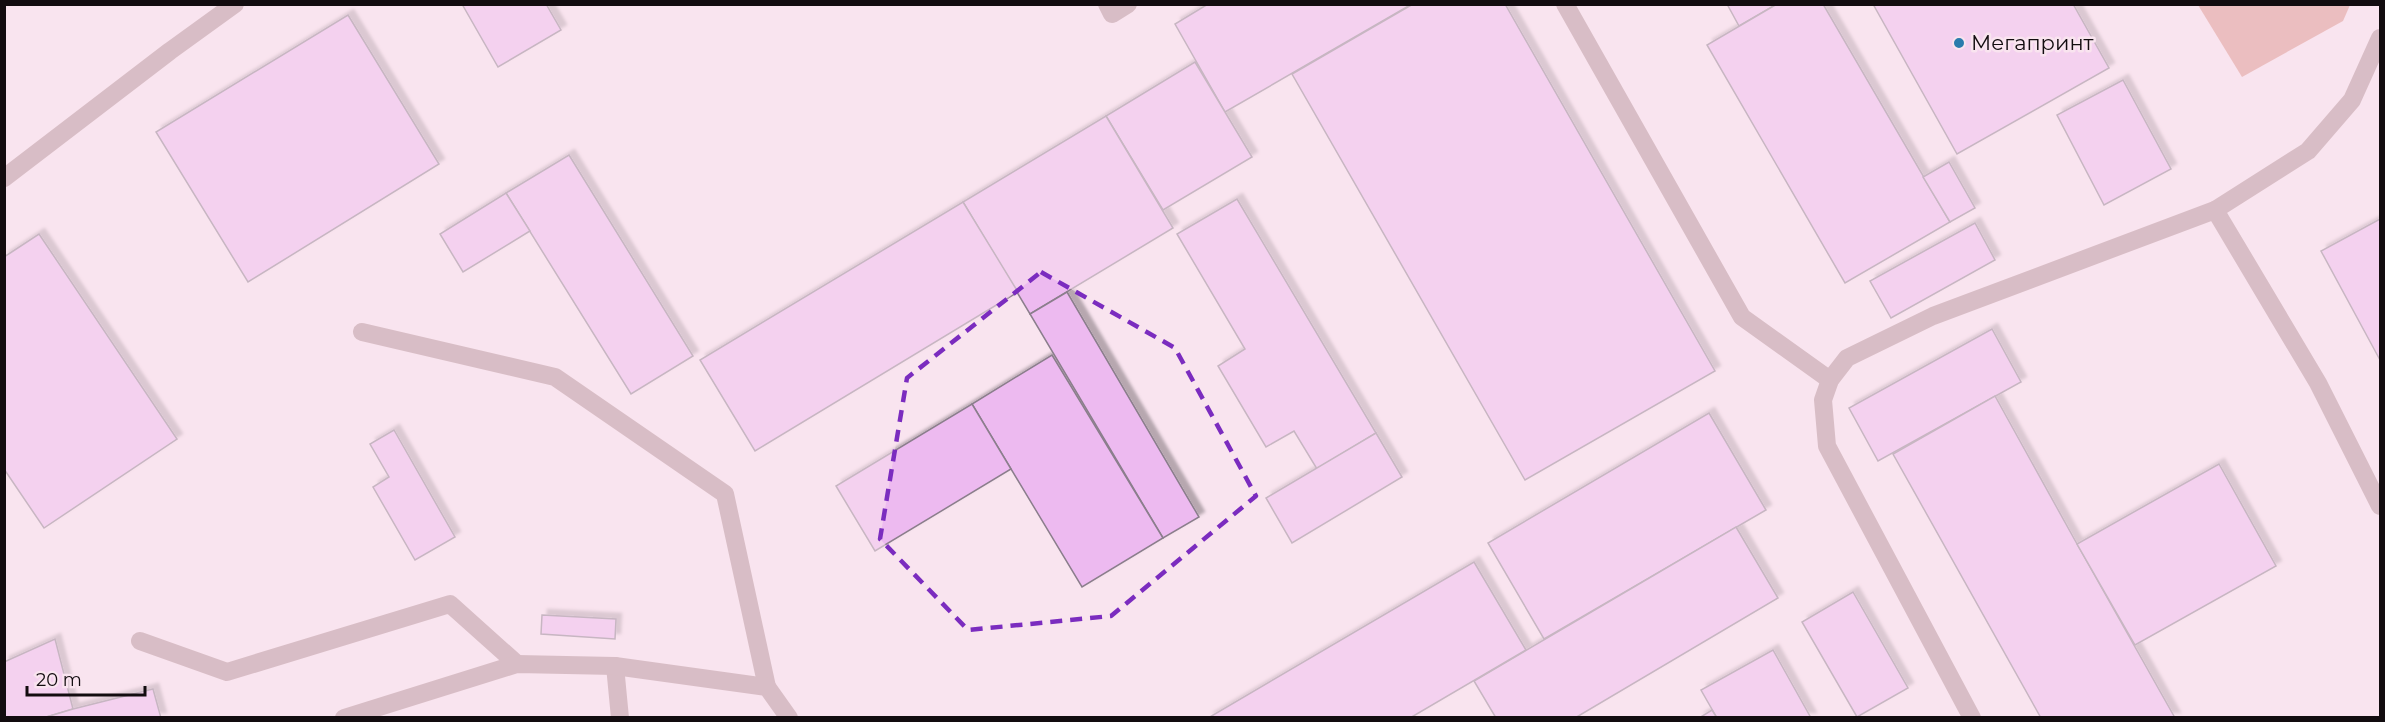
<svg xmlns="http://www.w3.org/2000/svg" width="2385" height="722" viewBox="0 0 2385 722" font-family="Montserrat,sans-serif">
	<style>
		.forest { fill: #da9187 }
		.building { fill: #edbaf0; stroke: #8b7e8c; stroke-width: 1.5; filter: url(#shadow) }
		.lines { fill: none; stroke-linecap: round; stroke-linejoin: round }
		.lane { stroke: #b08f94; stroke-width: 18 }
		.street { stroke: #b08f94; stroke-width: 18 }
		.marked { fill: none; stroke: #7b2cbf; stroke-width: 4.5; stroke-dasharray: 12 8; stroke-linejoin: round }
		.poi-dot { fill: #2a7cad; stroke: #f9e4ef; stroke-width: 2 }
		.labels { text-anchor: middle; stroke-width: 5; stroke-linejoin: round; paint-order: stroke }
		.poi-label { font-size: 21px; fill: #120c0f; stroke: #f9e4ef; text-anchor: start }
	</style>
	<defs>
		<filter id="shadow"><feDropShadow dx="5.5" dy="-5.5" stdDeviation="1.5" flood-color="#0004"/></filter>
	</defs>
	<rect width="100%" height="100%" fill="#f9e4ef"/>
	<polygon class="forest" points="2198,5 2350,5 2343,21 2242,77"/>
	<g class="building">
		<polygon points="462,4 546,4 561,30 498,67"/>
		<polygon points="1208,4 1412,4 1225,112 1175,24"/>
		<polygon points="1413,4 1505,4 1715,371 1525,480 1292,74"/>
		<polygon points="1727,4 1777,4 1739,26"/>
		<polygon points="1777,4 1823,4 1950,222 1845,283 1707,45"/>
		<polygon points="1873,4 2073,4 2109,68 1957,154"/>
		<polygon points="348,15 439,164 248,282 156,132"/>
		<polygon points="1195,62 1252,157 1163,210 1106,116"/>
		<polygon points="2123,80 2171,169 2104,205 2057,115"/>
		<polygon points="1106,116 1173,228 1030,314 963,202"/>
		<polygon points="569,155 693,356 631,394 506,193"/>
		<polygon points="1949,162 1975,208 1950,222 1923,177"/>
		<polygon points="506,193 530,231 463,272 440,234"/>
		<polygon points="1237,199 1376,433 1317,469 1294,431 1266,447 1218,366 1245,349 1177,234"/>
		<polygon points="963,202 1018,292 755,451 700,360"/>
		<polygon points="2380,219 2380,360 2321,251"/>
		<polygon points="1975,223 1995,260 1891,318 1870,281"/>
		<polygon points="39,234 177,439 44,528 4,469 4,257"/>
		<polygon points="1067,292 1199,517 1163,538 1030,314"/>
		<polygon points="1992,329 2021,382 1878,461 1849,408"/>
		<polygon points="1052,355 1163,538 1082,587 972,404"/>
		<polygon points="1995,396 2077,544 2175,718 2041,718 1893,454"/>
		<polygon points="972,404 1011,469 875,551 836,486"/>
		<polygon points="1709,413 1766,510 1544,639 1488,543"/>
		<polygon points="394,430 455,537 415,560 373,487 389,477 370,444"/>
		<polygon points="1376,433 1402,477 1292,543 1266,498"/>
		<polygon points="2219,464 2276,566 2135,645 2077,544"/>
		<polygon points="1736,527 1778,598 1575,718 1496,718 1474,681"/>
		<polygon points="1474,562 1526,650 1410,718 1208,718"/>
		<polygon points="1853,592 1908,688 1857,717 1802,622"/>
		<polygon points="542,615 616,619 615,639 541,634"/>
		<polygon points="55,639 73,709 43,718 4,718 4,662"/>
		<polygon points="1773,650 1811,718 1717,718 1701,690"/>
		<polygon points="153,689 161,718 43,718 73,709"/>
		<polygon points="1712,710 1717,718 1699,718"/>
	</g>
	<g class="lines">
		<g class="lane">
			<polyline points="1107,4 1112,14 1128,4"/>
			<polyline points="1565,4 1742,317 1830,380"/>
			<polyline points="4,178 170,51 235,4"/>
			<polyline points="362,332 555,377 725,494 767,687"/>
			<polyline points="140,641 227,672 450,604 517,664"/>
			<polyline points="615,666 620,718"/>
			<polyline points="344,718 517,664 615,666 767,687 789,718"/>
		</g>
		<g class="street">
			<polyline points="2215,210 2308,151 2352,100 2380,38"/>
			<polyline points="1972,718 1827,446 1823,400 1830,380 1847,358 1933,316 2215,210 2318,383 2380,506"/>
		</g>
	</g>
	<path d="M0 0H2385V722H0ZM1041,272L1175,348L1256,496L1111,616L968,630L880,539L907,378Z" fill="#f9e4ef" fill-opacity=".55" fill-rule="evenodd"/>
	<path class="marked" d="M1041,272L1175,348L1256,496L1111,616L968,630L880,539L907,378Z"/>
	<circle class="poi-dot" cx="1959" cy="43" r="6"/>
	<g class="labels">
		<g class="poi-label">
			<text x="1971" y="50">Мегапринт</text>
		</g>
	</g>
	<rect width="2385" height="722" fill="none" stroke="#120c0f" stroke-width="12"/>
	<path d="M27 686v9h118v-9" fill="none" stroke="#120c0f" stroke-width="3"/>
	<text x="36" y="686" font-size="18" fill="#120c0f" stroke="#f9e4ef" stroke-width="4.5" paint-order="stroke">20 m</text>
</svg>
